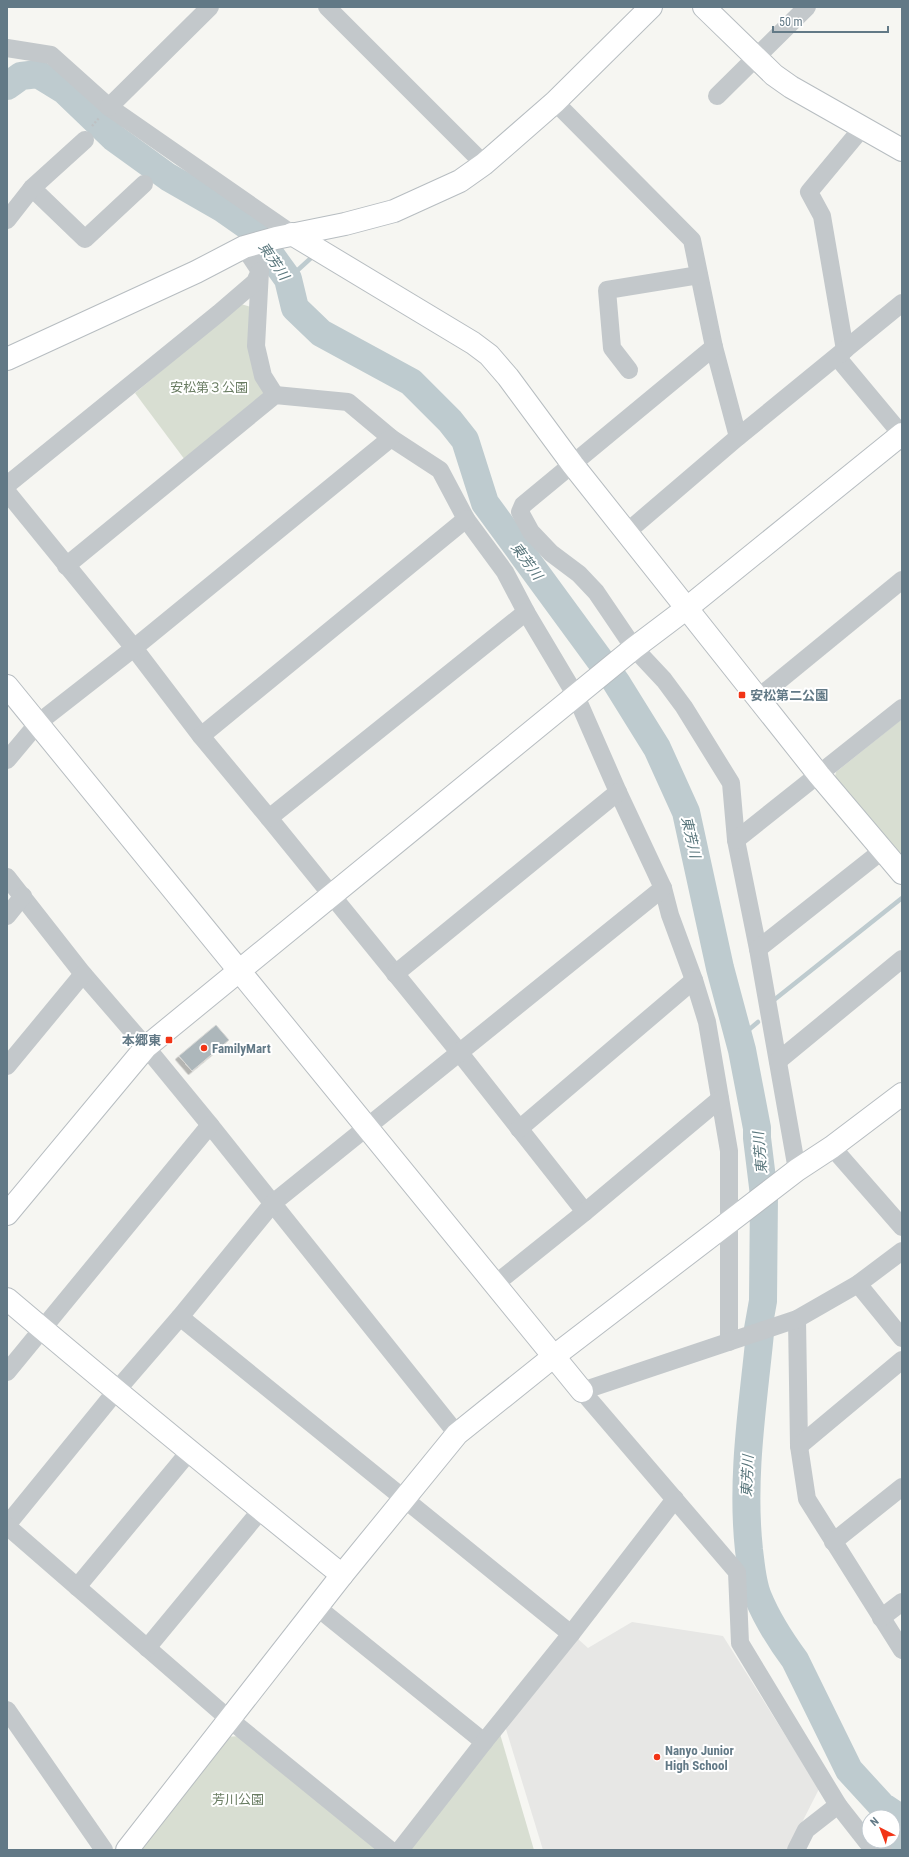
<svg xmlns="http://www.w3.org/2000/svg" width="909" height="1857" viewBox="0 0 909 1857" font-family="'Roboto Condensed','Noto Sans JP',sans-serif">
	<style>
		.built { fill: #e7e7e5 }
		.green { fill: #d8ded2 }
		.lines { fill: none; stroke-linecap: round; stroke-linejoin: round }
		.stream { stroke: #becbcf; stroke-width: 4.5 }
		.river { stroke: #becbcf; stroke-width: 28 }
		.building { fill: #adb7bb; stroke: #d7d7d5; filter: url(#shadow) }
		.secondary-casing { stroke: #b7bdc1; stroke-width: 24 }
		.path { stroke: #bec1c3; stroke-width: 2.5; stroke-dasharray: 2 2; stroke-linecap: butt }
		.street { stroke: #c3c8cb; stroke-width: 18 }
		.secondary { stroke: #fff; stroke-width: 22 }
		.poi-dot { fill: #f23416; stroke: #fff; stroke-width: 1.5 }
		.labels { text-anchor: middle; stroke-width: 4; stroke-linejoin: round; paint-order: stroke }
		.park-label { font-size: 13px; fill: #697c62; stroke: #fff }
		.poi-label { font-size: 13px; font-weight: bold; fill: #627986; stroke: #fff; text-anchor: start }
		.water-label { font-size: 14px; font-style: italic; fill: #59767c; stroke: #fff }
	</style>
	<defs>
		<filter id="shadow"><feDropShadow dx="-3.5" dy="3.5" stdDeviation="0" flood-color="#0004"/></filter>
	</defs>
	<rect width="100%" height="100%" fill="#f6f6f2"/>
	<polygon class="built" points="632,1622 723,1636 819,1789 788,1850 543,1850 505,1726 578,1639 588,1648"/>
	<g class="green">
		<polygon points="241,304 251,307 266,395 185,460 135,393"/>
		<polygon points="902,719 902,865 834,781 836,772"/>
		<polygon points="500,1734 534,1850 408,1850"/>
		<polygon points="241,1736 378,1850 135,1850 224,1737"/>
	</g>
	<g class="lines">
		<g class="stream">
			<polyline points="288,279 311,258"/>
			<polyline points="774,1000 902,898"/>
			<polyline points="739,1038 758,1022"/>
		</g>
		<path class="river" d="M7,86L21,76L38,74L64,90L114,138L168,177L222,208L252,229L288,279L295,308L321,333L411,382L450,421L465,440L485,503L616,682L657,748L686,812L720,968L742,1050L757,1128V1138L764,1195L763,1301L758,1329L760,1333C753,1405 741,1477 749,1550C751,1565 752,1583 758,1597C767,1619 781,1641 795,1660L849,1770L882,1806L897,1816L901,1825L889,1850"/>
	</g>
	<polygon class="building" points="216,1025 229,1040 192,1071 179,1056"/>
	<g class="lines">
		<g class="secondary-casing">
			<g id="secondary">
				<polyline points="704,7 774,75 791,87 902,150"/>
				<polyline points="292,234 473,343 489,355 508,377 573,465 819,775 902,873"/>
				<polyline points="7,359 196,272 244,247 276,238 345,224 394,211 460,181 484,164 555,102 651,7"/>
				<polyline points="7,686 582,1391"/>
				<polyline points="7,1214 146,1047 634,648 687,608 902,434"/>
				<path d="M7,1299C118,1393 229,1484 342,1575"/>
				<polyline points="127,1850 342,1575 457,1434 553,1357 797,1170 832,1147 902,1094"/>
			</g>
		</g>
		<polyline class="path" points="92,126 99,118"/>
		<g class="street">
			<polyline points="327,7 484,164"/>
			<polyline points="7,48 51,55 109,107 292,234"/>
			<polyline points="717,96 807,7"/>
			<polyline points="555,102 692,240 714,347 738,437"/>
			<polyline points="109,107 210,7"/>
			<polyline points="32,188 85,239 144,184"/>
			<polyline points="7,220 32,188 85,140"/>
			<polyline points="244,247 260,271 256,346 263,376 275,395"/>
			<polyline points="714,347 523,505 520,512 531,532 551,553 579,574 596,592 634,648 664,680 684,707 731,783 736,840 758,949 797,1170"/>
			<polyline points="845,350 822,216 809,192 863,127"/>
			<polyline points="837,357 902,435"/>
			<polyline points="629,370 612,348 607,290 699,275"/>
			<polyline points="7,485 219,313 255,282 260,271"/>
			<polyline points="7,492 134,648 201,736 269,818 459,1052 585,1212"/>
			<polyline points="627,532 738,437 902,303"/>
			<polyline points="66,566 275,395 348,402 391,438 440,470 466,519 505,572 526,612 576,696 618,792 663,888 670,915 694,980 707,1022 729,1151 729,1342"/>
			<polyline points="759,697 902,580"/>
			<polyline points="201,736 466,519"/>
			<polyline points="7,760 38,723 134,648 391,438"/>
			<polyline points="269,818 526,612"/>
			<polyline points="736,840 902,708"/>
			<polyline points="7,877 83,974 146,1047 210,1125 457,1434"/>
			<polyline points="7,916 23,896"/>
			<polyline points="758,949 883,850"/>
			<polyline points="395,974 618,792"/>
			<polyline points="778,1061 902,959"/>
			<polyline points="7,1066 83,974"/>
			<polyline points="519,1129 694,980"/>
			<polyline points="832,1147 902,1227"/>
			<polyline points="858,1284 902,1338"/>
			<polyline points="494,1285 585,1212 720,1099"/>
			<polyline points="180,1317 571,1634"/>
			<polyline points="797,1319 799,1446 807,1499 902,1650"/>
			<polyline points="7,1372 210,1125"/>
			<polyline points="799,1446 902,1360"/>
			<polyline points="7,1525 117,1390 180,1317 273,1203 663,888"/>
			<polyline points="7,1526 229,1719 390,1850"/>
			<polyline points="833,1542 902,1487"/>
			<polyline points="77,1587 189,1452"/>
			<polyline points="318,1608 484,1742"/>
			<polyline points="881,1618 902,1602"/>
			<polyline points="147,1648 261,1510"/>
			<polyline points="7,1710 104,1850"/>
			<polyline points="400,1850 484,1742 571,1634 675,1499"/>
			<polyline points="796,1850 806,1830 838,1805"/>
			<polyline points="883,1850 867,1842 838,1805 740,1643 737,1572 582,1391 797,1319 858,1284 902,1251"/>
		</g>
		<use href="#secondary" class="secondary"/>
	</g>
	<g class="poi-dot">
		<rect x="738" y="691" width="8" height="8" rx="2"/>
		<rect x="165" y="1036" width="8" height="8" rx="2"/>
		<circle cx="204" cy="1048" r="4"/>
		<circle cx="657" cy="1757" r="4"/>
	</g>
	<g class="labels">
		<g class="park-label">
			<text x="209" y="392">安松第３公園</text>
			<text x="238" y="1804">芳川公園</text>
		</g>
		<g class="poi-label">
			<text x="750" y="700">安松第二公園</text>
			<text x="161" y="1045" text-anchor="end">本郷東</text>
			<text x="212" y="1053">FamilyMart</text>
			<text x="665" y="1755">Nanyo Junior<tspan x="665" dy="15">High School</tspan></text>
		</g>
		<g class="water-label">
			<text transform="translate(274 261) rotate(56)" y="5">東芳川</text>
			<text transform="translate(527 561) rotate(54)" y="5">東芳川</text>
			<text transform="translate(691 837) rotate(77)" y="5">東芳川</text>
			<text transform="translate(760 1153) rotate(-95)" y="5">東芳川</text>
			<text transform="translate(747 1476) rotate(-87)" y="5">東芳川</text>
		</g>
	</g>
	<rect width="909" height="1857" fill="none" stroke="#627986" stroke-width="16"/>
	<g transform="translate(881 1829) rotate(318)"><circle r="19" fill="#ffffff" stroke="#c0c9cf"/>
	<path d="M0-3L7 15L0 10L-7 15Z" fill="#f23416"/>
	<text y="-6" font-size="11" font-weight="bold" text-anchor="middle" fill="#627986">N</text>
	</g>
	<path d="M773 26v6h115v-6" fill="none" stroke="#627986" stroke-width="2"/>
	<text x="779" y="26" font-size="12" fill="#627986" stroke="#ffffff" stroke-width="3" paint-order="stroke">50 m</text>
</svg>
